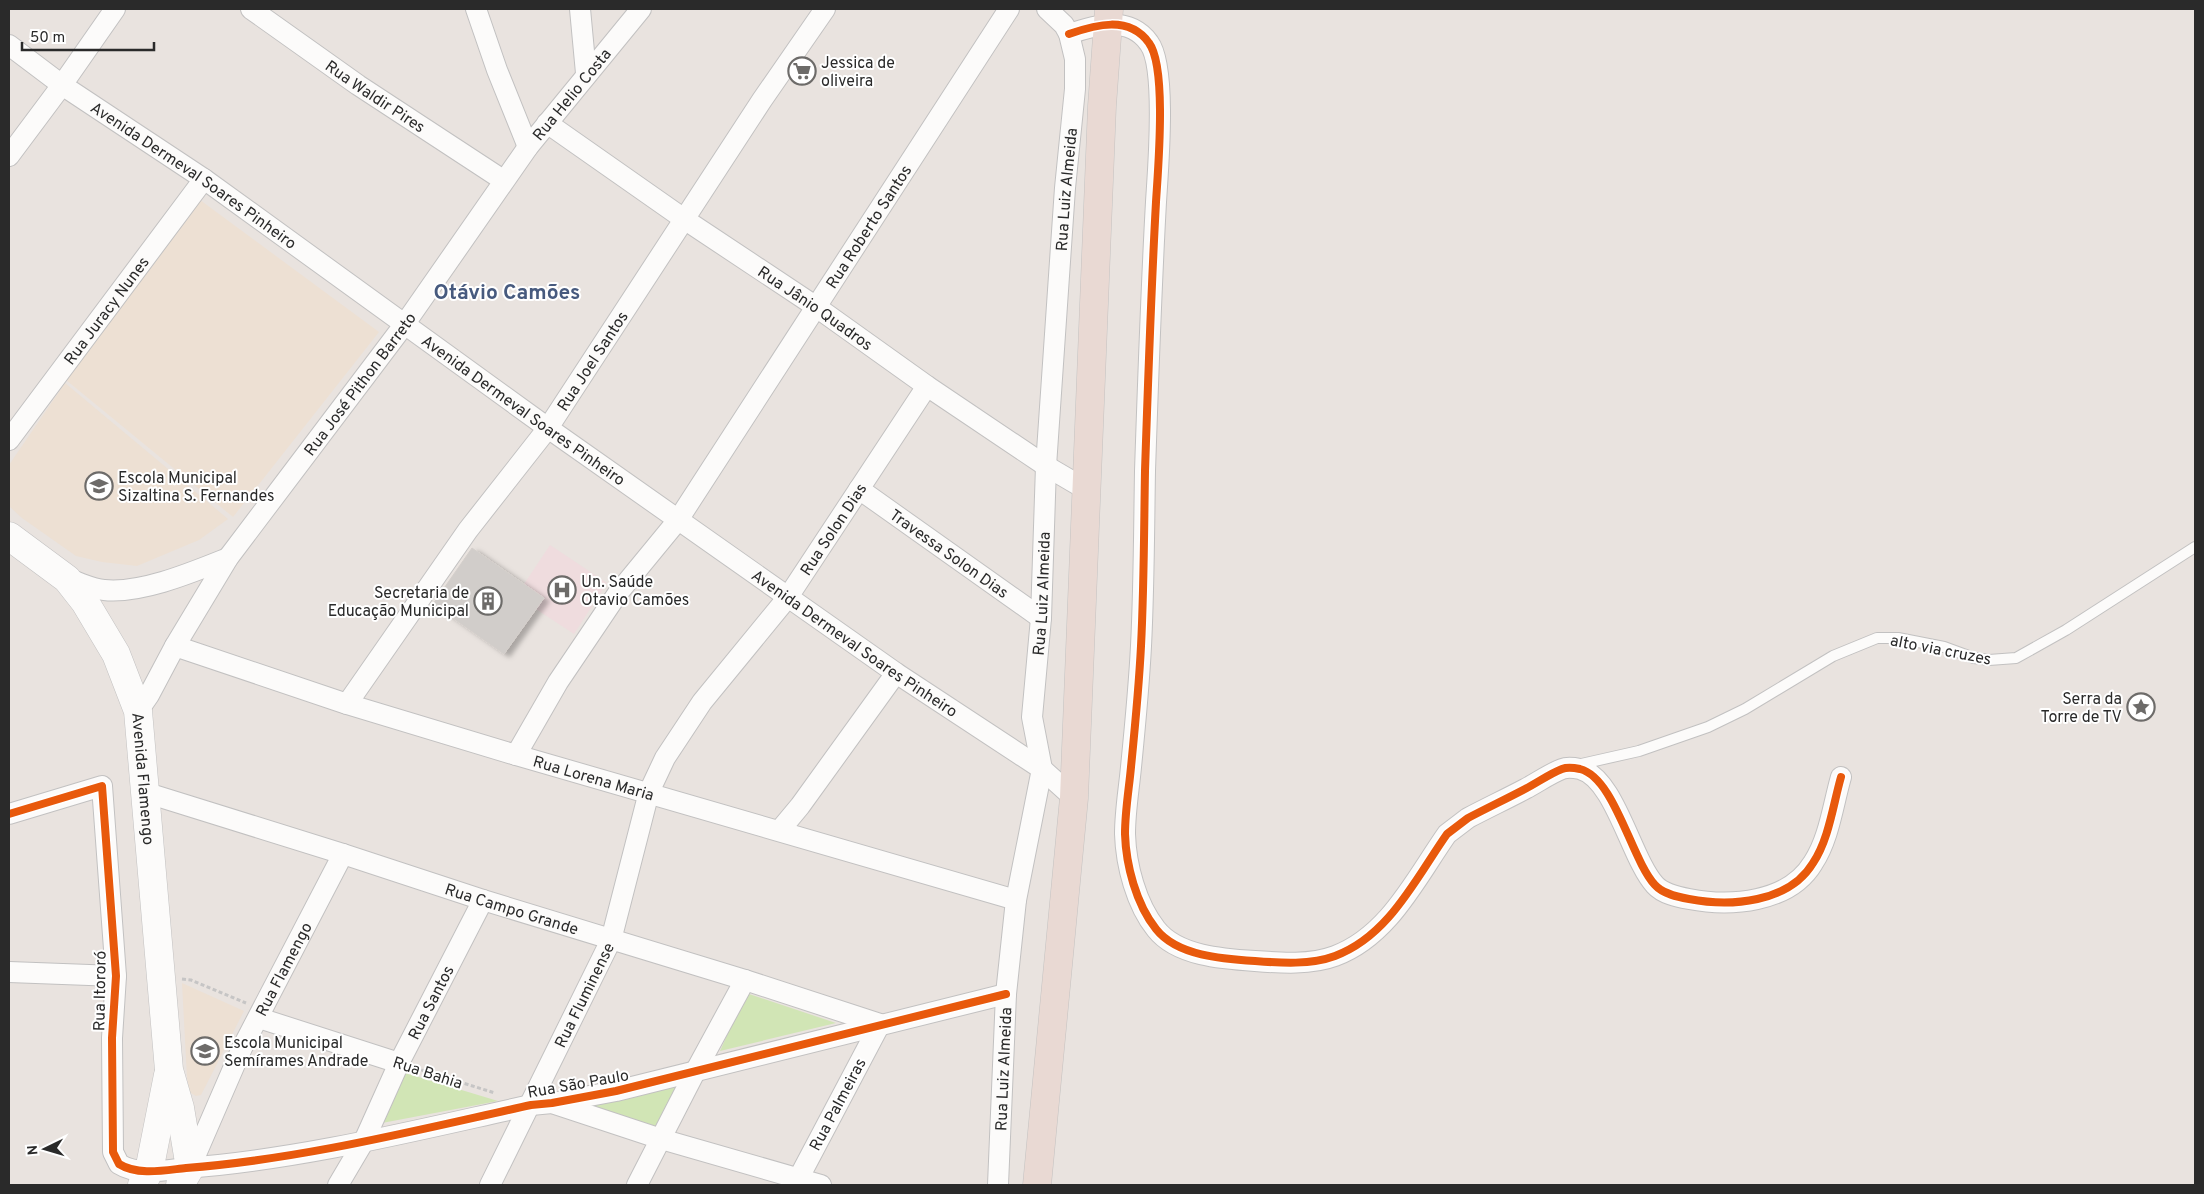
<svg xmlns="http://www.w3.org/2000/svg" width="2204" height="1194" viewBox="0 0 2204 1194" font-family="Overpass,sans-serif">
	<style>
		.education { fill: #ede0d3 }
		.medical { fill: #efdcde }
		.green { fill: #d1e5b5 }
		.building { fill: #d1cdca; stroke: #d4cfcb; filter: url(#shadow) }
		.lines { fill: none; stroke-linecap: round; stroke-linejoin: round }
		.lane-casing { stroke: #c2c1c1; stroke-width: 12 }
		.street-casing { stroke: #c2c1c1; stroke-width: 22 }
		.secondary-casing { stroke: #c2c1c1; stroke-width: 29 }
		.highway-casing { stroke: #c4c2c1; stroke-width: 29 }
		.path { stroke: #c6c5c5; stroke-width: 3; stroke-dasharray: 4 2.5; stroke-linecap: butt }
		.lane { stroke: #fcfbfa; stroke-width: 10 }
		.street { stroke: #fcfbfa; stroke-width: 20 }
		.secondary { stroke: #fcfbfa; stroke-width: 28 }
		.highway { stroke: #e9d9d3; stroke-width: 28 }
		.cycleway-casing { stroke: #fff; stroke-width: 11 }
		.cycleway { stroke: #e8590c; stroke-width: 8 }
		.labels { text-anchor: middle; stroke-width: 4; stroke-linejoin: round; paint-order: stroke }
		.poi-label { font-size: 16px; fill: #2a2a2a; stroke: #fff; text-anchor: start }
		.street-label { font-size: 16px; fill: #2a2a2a; stroke: #fff }
		.district-label { font-size: 21px; font-weight: bold; fill: #475a7e; stroke: #fff }
	</style>
	<defs>
		<filter id="shadow"><feDropShadow dx="5.5" dy="3" stdDeviation="2.5" flood-color="#0004"/></filter>
	</defs>
	<rect width="100%" height="100%" fill="#e9e3df"/>
	<g class="education">
		<polygon points="196,197 379,332 233,517 66,380"/>
		<polygon points="65,383 228,519 199,540 137,566 102,562 76,556 22,518 9,506 9,465"/>
		<polygon points="182,983 244,1011 201,1095 196,1096 189,1092 187,1077"/>
	</g>
	<polygon class="medical" points="550,545 607,583 574,634 516,596"/>
	<g class="green">
		<polygon points="746,993 836,1023 720,1051"/>
		<polygon points="402,1072 498,1101 382,1123"/>
		<polygon points="679,1084 658,1133 577,1105"/>
	</g>
	<polygon class="building" points="472,548 544,598 504,654 433,604"/>
	<g class="lines">
		<g class="lane-casing">
			<polyline id="lane" points="1577,765 1639,751 1708,727 1745,709 1833,656 1877,638 1898,638 1944,647 1974,658 1989,660 2016,658 2066,630 2195,547"/>
		</g>
		<g class="street-casing">
			<g id="street">
				<path id="s1" d="M251,9L358,85L503,180"/>
				<polyline points="476,9 497,70 528,147"/>
				<polyline points="580,9 586,73"/>
				<path d="M1069,34C1095,25 1129,15 1149,43C1167,67 1158,169 1156,202C1151,292 1148,381 1145,471C1144,529 1144,588 1141,646C1139,686 1135,727 1131,767C1129,789 1125,811 1125,834C1126,865 1136,904 1156,929C1177,956 1223,959 1255,961C1281,963 1311,965 1335,956C1389,936 1416,878 1447,834L1468,818C1487,808 1506,799 1525,789C1537,783 1549,774 1562,769C1567,767 1575,768 1580,769C1615,778 1631,859 1655,885C1663,894 1678,897 1689,899C1730,907 1789,903 1813,863C1829,839 1833,805 1841,777"/>
				<path id="s2" d="M9,45L62,85L204,179L548,428L788,597L896,673L1042,769L1074,798"/>
				<path id="s3" d="M547,123L684,219L815,306L927,386L1046,466L1087,490"/>
				<polyline points="9,156 62,85 115,9"/>
				<path id="s4" d="M9,440L204,179"/>
				<path id="s5" d="M859,489L1041,618"/>
				<path d="M67,579C79,582 92,589 104,590C141,594 193,572 228,558"/>
				<path id="s6" d="M175,646L347,704L516,755L1016,900"/>
				<path id="s7" d="M347,704L468,530L548,428L762,100L825,9"/>
				<path id="s8" d="M138,711L149,695L175,646L228,558L404,325L528,147L641,9"/>
				<path id="s9" d="M516,755L558,682L618,593L678,520L1009,9"/>
				<path id="s10" d="M144,792L343,854L483,900L745,980L880,1024L795,1185"/>
				<path d="M9,814L102,786L116,976L112,1038L113,1152L119,1164C138,1176 166,1170 186,1168C303,1159 417,1130 531,1105L552,1103L616,1091L1006,994"/>
				<polyline points="780,830 800,806 896,673"/>
				<polyline points="9,972 116,976"/>
				<polyline points="259,1018 399,1063"/>
				<polyline points="555,1104 661,1139 821,1185"/>
				<path id="s11" d="M190,1168L242,1048L343,854"/>
				<path id="s12" d="M338,1185L364,1141L399,1063L483,900"/>
				<path id="s13" d="M490,1185L611,940L649,792L665,758L702,702L788,597L927,386"/>
				<polyline points="637,1185 695,1072 745,980"/>
				<path id="s14" d="M998,1185L1006,994L1016,900L1042,769L1032,717L1041,618L1046,466L1065,188L1075,89V59L1069,34L1064,25L1047,9"/>
			</g>
		</g>
		<g class="secondary-casing">
			<g id="secondary">
				<path id="s15" d="M9,536L67,579L85,602L116,654L138,711L169,1070L180,1108L190,1168L180,1185"/>
				<polyline points="142,1185 149,1171 168,1075"/>
			</g>
		</g>
		<g class="highway-casing">
			<polyline id="highway" points="1037,1185 1074,798 1102,106 1109,9"/>
		</g>
		<g class="path">
			<polyline points="182,979 191,980 246,1003"/>
			<polyline points="415,1068 495,1093"/>
		</g>
		<use href="#lane" class="lane"/>
		<use href="#street" class="street"/>
		<use href="#secondary" class="secondary"/>
		<use href="#highway" class="highway"/>
		<g class="cycleway-casing">
			<g id="cycleway">
				<path d="M1069,34C1095,25 1129,15 1149,43C1167,67 1158,169 1156,202C1151,292 1148,381 1145,471C1144,529 1144,588 1141,646C1139,686 1135,727 1131,767C1129,789 1125,811 1125,834C1126,865 1136,904 1156,929C1177,956 1223,959 1255,961C1281,963 1311,965 1335,956C1389,936 1416,878 1447,834L1468,818C1487,808 1506,799 1525,789C1537,783 1549,774 1562,769C1567,767 1575,768 1580,769C1615,778 1631,859 1655,885C1663,894 1678,897 1689,899C1730,907 1789,903 1813,863C1829,839 1833,805 1841,777"/>
				<path d="M9,814L102,786L116,976L112,1038L113,1152L119,1164C138,1176 166,1170 186,1168C303,1159 417,1130 531,1105L552,1103L616,1091L1006,994"/>
			</g>
		</g>
		<use href="#cycleway" class="cycleway"/>
	</g>
	<defs>
		<g id="supermarket-ring" transform="scale(1.4375)"><circle r="9.5" fill="#fff" stroke="#6d6b69" stroke-width="1.5"/><path d="M-6-5.5h2.5l.6 2H6L4.5 2H-2.5L-4.4-4H-6ZM-1.5 3.2a1.3 1.3 0 1 0 .1 0ZM3 3.2a1.3 1.3 0 1 0 .1 0Z" fill="#6d6b69"/></g>
		<g id="school-ring" transform="scale(1.4375)"><circle r="9.5" fill="#fff" stroke="#6d6b69" stroke-width="1.5"/><path d="M0-5L7-2L0 1L-7-2ZM-4 1L0 2.5L4 1V4Q0 6-4 4Z" fill="#6d6b69"/></g>
		<g id="hospital-ring" transform="scale(1.4375)"><circle r="9.5" fill="#fff" stroke="#6d6b69" stroke-width="1.5"/><path d="M-5-5h3v3.5h4V-5h3V5h-3V1.5h-4V5h-3Z" fill="#6d6b69"/></g>
		<g id="building-ring" transform="scale(1.4375)"><circle r="9.5" fill="#fff" stroke="#6d6b69" stroke-width="1.5"/><path d="M-4-6H4V6H1V3H-1V6H-4ZM-2.5-4.3h1.7v1.8h-1.7ZM.8-4.3h1.7v1.8H.8ZM-2.5-1h1.7V.8h-1.7ZM.8-1h1.7V.8H.8Z" fill="#6d6b69"/></g>
		<g id="sight-ring" transform="scale(1.4375)"><circle r="9.5" fill="#fff" stroke="#6d6b69" stroke-width="1.5"/><path d="M0-6L1.8-2.2L6-1.7L2.9 1.2L3.7 5.4L0 3.3L-3.7 5.4L-2.9 1.2L-6-1.7L-1.8-2.2Z" fill="#6d6b69"/></g>
	</defs>
	<g fill-rule="evenodd">
		<use href="#supermarket-ring" x="802" y="71"/>
		<use href="#school-ring" x="99" y="486"/>
		<use href="#hospital-ring" x="562" y="590"/>
		<use href="#building-ring" x="488" y="601"/>
		<use href="#sight-ring" x="2141" y="707"/>
		<use href="#school-ring" x="205" y="1051"/>
	</g>
	<g class="labels">
		<g class="poi-label">
			<text x="821" y="68">Jessica de<tspan x="821" dy="18">oliveira</tspan></text>
			<text x="118" y="483">Escola Municipal<tspan x="118" dy="18">Sizaltina S. Fernandes</tspan></text>
			<text x="581" y="587">Un. Saúde<tspan x="581" dy="18">Otavio Camões</tspan></text>
			<text x="469" y="598" text-anchor="end">Secretaria de<tspan x="469" dy="18">Educação Municipal</tspan></text>
			<text x="2122" y="704" text-anchor="end">Serra da<tspan x="2122" dy="18">Torre de TV</tspan></text>
			<text x="224" y="1048">Escola Municipal<tspan x="224" dy="18">Semírames Andrade</tspan></text>
		</g>
		<g class="street-label">
			<text dy="6" stroke="none"><textPath href="#s8" startOffset="755">Rua Helio Costa</textPath></text>
			<text dy="6" stroke="none"><textPath href="#s1" startOffset="152">Rua Waldir Pires</textPath></text>
			<text dy="6" stroke="none"><textPath href="#s2" startOffset="226">Avenida Dermeval Soares Pinheiro</textPath></text>
			<text dy="6" stroke="none"><textPath href="#s14" startOffset="1001">Rua Luiz Almeida</textPath></text>
			<text dy="6" stroke="none"><textPath href="#s9" startOffset="636">Rua Roberto Santos</textPath></text>
			<text dy="6" stroke="none"><textPath href="#s3" startOffset="326">Rua Jânio Quadros</textPath></text>
			<text dy="6" stroke="none"><textPath href="#s4" startOffset="162">Rua Juracy Nunes</textPath></text>
			<text dy="6" stroke="none"><textPath href="#s7" startOffset="422">Rua Joel Santos</textPath></text>
			<text dy="6" stroke="none"><textPath href="#s8" startOffset="396">Rua José Pithon Barreto</textPath></text>
			<text dy="6" stroke="none"><textPath href="#s2" startOffset="631">Avenida Dermeval Soares Pinheiro</textPath></text>
			<text dy="6" stroke="none"><textPath href="#s13" startOffset="748">Rua Solon Dias</textPath></text>
			<text dy="6" stroke="none"><textPath href="#s5" startOffset="111">Travessa Solon Dias</textPath></text>
			<text dy="6" stroke="none"><textPath href="#s14" startOffset="596">Rua Luiz Almeida</textPath></text>
			<text dy="6" stroke="none"><textPath href="#s2" startOffset="1036">Avenida Dermeval Soares Pinheiro</textPath></text>
			<text transform="translate(1941 649) rotate(11)" y="6">alto via cruzes</text>
			<text dy="6" stroke="none"><textPath href="#s6" startOffset="439">Rua Lorena Maria</textPath></text>
			<text dy="6" stroke="none"><textPath href="#s15" startOffset="291">Avenida Flamengo</textPath></text>
			<text dy="6" stroke="none"><textPath href="#s10" startOffset="386">Rua Campo Grande</textPath></text>
			<text dy="6" stroke="none"><textPath href="#s11" startOffset="220">Rua Flamengo</textPath></text>
			<text transform="translate(99 991) rotate(-89)" y="6">Rua Itororó</text>
			<text dy="6" stroke="none"><textPath href="#s13" startOffset="212">Rua Fluminense</textPath></text>
			<text dy="6" stroke="none"><textPath href="#s12" startOffset="205">Rua Santos</textPath></text>
			<text dy="6" stroke="none"><textPath href="#s14" startOffset="116">Rua Luiz Almeida</textPath></text>
			<text transform="translate(428 1072) rotate(18)" y="6">Rua Bahia</text>
			<text transform="translate(578 1083) rotate(-10)" y="6">Rua São Paulo</text>
			<text transform="translate(837 1104) rotate(-62)" y="6">Rua Palmeiras</text>
		</g>
		<g class="district-label">
			<text x="507" y="299">Otávio Camões</text>
		</g>
	</g>
	<rect width="2204" height="1194" fill="none" stroke="#2a2a2a" stroke-width="20"/>
	<g transform="translate(45 1149) rotate(265)" stroke="#ffffff" stroke-width="4" paint-order="stroke">
	<path d="M0-4L9 19L0 12L-9 19Z" fill="#2a2a2a"/>
	<text y="-8" font-size="14" font-weight="bold" text-anchor="middle" fill="#2a2a2a">N</text>
	</g>
	<path d="M22 42v8h132v-8" fill="none" stroke="#2a2a2a" stroke-width="2.5"/>
	<text x="30" y="42" font-size="15" fill="#2a2a2a" stroke="#ffffff" stroke-width="4" paint-order="stroke">50 m</text>
</svg>
